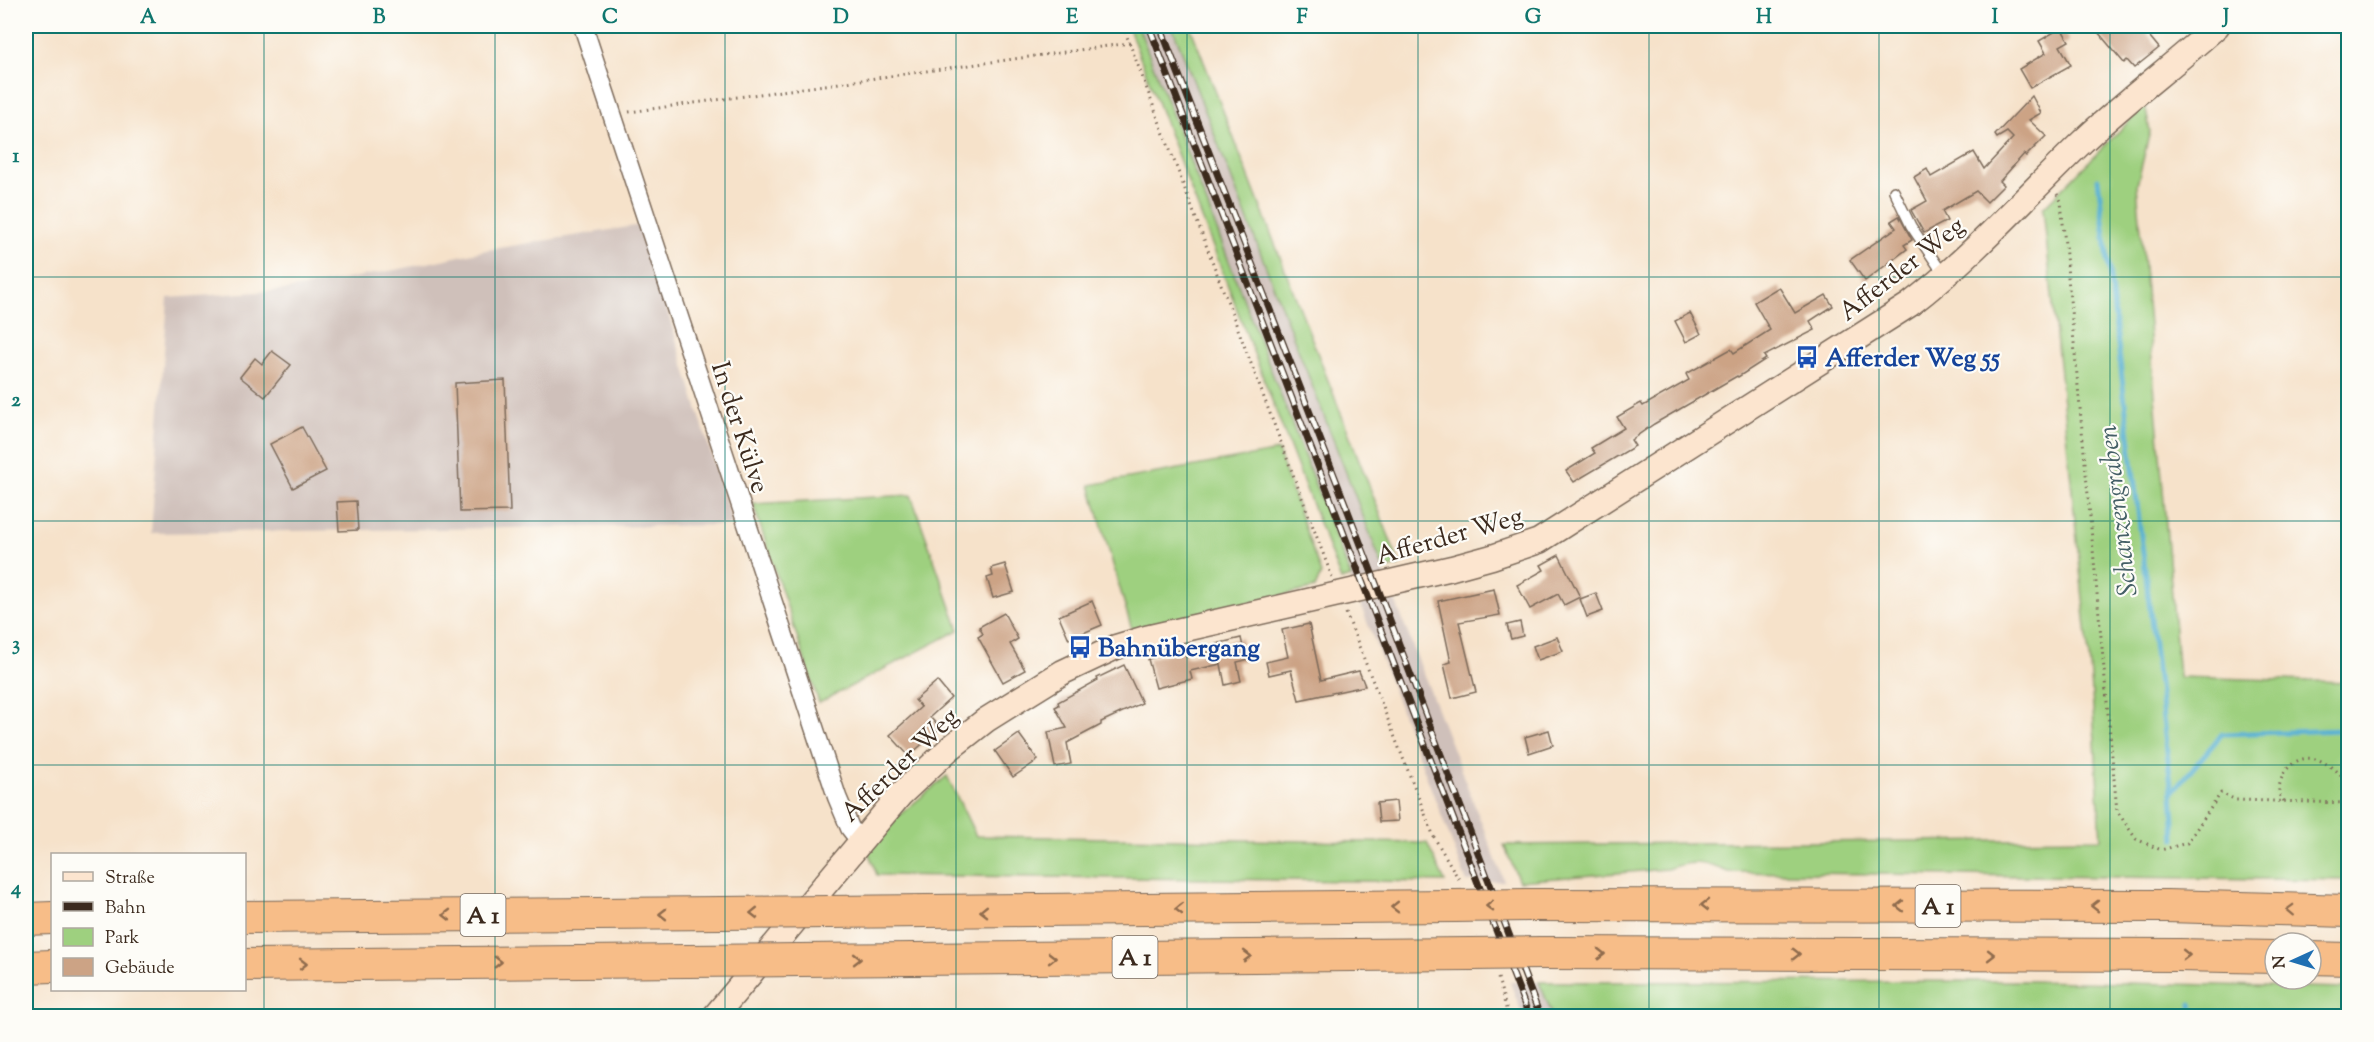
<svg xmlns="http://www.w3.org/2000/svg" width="2374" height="1042" viewBox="0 0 2374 1042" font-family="'Sorts Mill Goudy',serif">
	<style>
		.industrial { fill: #cfc0ba }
		.green { fill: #9ed07f; stroke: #6c7d4e; stroke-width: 1.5 }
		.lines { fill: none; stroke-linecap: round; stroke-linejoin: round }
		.stream { stroke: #52afd1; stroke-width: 5 }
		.building { fill: #cca385 }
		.lane-casing { stroke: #7c6a5a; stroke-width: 12 }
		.street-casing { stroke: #7c6a5a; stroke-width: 21 }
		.secondary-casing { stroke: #7c6a5a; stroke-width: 27 }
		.highway-casing { stroke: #7c6a5a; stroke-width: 34 }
		.path { stroke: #7c6a5a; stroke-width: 3; stroke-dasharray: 1.5 4.5; stroke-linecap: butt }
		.lane { stroke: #fff; stroke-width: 9 }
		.street { stroke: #fff; stroke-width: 18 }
		.secondary { stroke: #fce5cf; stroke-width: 24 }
		.highway { stroke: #f7bd88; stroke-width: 32 }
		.rail-casing { stroke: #3b2a1e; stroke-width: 7 }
		.rail { stroke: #fdfcf7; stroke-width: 4.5; stroke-dasharray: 14; stroke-linecap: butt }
		.highway-bridge-casing { stroke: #7c6a5a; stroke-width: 34; stroke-linecap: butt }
		.highway-bridge { stroke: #f7bd88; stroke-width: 32 }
		.oneway { stroke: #906c4e }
		.grid { fill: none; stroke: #0f766e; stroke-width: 1.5; stroke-opacity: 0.55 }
		.labels { text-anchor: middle; stroke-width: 4.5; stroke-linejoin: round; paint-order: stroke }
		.shield { fill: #fdfcf7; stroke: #75695f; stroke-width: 1.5 }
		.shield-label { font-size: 24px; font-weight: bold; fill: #3b2a1e }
		.street-label { font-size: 26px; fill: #3b2a1e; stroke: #fdfcf7 }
		.transit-label { font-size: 26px; font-weight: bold; fill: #164399; stroke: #fdfcf7; text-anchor: start }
		.water-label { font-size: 27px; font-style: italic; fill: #445f66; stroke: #fdfcf7 }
		.neatline { fill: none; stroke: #0f766e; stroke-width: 2 }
		.grid-label { font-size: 20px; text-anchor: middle; font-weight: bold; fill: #0f766e }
	</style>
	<rect width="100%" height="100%" fill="#fdfcf7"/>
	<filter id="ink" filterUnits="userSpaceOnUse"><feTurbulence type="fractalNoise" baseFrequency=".0167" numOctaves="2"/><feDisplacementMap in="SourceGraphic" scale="12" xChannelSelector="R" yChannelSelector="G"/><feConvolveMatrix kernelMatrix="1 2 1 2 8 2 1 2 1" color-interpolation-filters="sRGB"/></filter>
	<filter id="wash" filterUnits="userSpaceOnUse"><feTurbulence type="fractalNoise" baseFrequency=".008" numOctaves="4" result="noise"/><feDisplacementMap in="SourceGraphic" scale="24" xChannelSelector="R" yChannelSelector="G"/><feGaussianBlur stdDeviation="1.35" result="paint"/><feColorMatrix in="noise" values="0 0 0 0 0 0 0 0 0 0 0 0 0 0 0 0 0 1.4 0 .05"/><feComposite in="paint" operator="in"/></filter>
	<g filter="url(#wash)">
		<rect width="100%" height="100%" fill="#f6e2ca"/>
		<g class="industrial">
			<polygon points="1138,26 1172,26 1504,881 1467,882"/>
			<polygon points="641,225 733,525 151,533 168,298 287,290 400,269 487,250"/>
			<polygon points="1510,982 1539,982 1553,1016 1523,1016"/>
		</g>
		<g class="green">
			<polygon points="1128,26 1138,26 1351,577 1341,580"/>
			<polygon points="1172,26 1190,26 1400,565 1384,570"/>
			<path d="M2145,105L2150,131L2137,185L2179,677L2348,682V880L1728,872C1704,862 1692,860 1667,869L1519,881L1504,845L2101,839L2091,677L2043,208Z"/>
			<polygon points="1278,451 1321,574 1315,588 1132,630 1090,485"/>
			<polygon points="911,495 959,630 819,703 753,504"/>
			<polygon points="947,776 976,836 1427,843 1445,882 877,875 865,843"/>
			<polygon points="2031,981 2348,988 2348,1016 1553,1016 1539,982"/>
		</g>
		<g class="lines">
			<g class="stream">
				<polyline points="2098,179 2172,793 2175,839"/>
				<polyline points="2172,793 2222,734 2343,730 2348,732"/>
				<polyline points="2191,1004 2193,1016"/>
			</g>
		</g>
		<g id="blocks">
			<g class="building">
				<polygon points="2106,26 2141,26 2159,48 2134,68 2127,60 2124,63 2098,32"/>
				<polygon points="2061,28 2069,41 2060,46 2071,65 2030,88 2019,69 2046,53 2039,41"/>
				<polygon points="2032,96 2041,113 2029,120 2046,136 2026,156 2024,154 2000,181 2004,185 1987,202 1976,191 1942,211 1947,221 1924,233 1911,210 1927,201 1914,177 1927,169 1931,177 1974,152 1984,169 2013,138 2007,132 1997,138 1995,135"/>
				<polygon points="1899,216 1912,240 1904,245 1907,249 1865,281 1850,260 1896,228 1891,221"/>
				<polygon points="1779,287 1795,313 1826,295 1833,306 1810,321 1815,330 1764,356 1766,359 1738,377 1737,376 1654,424 1631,440 1635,446 1574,482 1566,471 1595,453 1591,448 1624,428 1617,417 1641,403 1643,406 1689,380 1686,374 1731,349 1734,353 1770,330 1754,302"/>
				<polygon points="1690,313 1701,334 1686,342 1675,321"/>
				<polygon points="272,351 291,365 265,397 240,377 255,358 262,364"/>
				<polygon points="505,380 510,511 460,512 455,383"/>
				<polygon points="302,427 326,471 293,488 270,444"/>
				<polygon points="356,501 358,530 339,531 337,502"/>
				<polygon points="1559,555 1580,597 1564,605 1558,594 1530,609 1517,585 1544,570 1541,565"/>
				<polygon points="1005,564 1014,592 993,598 987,578 993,576 991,568"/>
				<polygon points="1494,589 1500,615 1459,622 1476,692 1452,698 1444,664 1451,662 1438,601"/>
				<polygon points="1596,593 1603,611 1587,617 1580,599"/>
				<polygon points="1092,601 1102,625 1069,639 1059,616"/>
				<polygon points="1004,613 1018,639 1010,644 1025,670 1003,682 978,637 983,634 979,627"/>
				<polygon points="1520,622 1523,636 1511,639 1507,625"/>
				<polygon points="1309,624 1321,680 1359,671 1365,686 1299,700 1291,670 1269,675 1266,662 1288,657 1282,630"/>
				<polygon points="1557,637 1563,651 1538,660 1533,646"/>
				<polygon points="1241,638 1246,660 1237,662 1241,681 1225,685 1221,664 1190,671 1192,679 1156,688 1148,659 1184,649 1186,657 1217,650 1216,644"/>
				<polygon points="1124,665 1142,703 1101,722 1101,725 1067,743 1071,764 1055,767 1048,732 1067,728 1055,707 1059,705 1058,702 1098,680 1097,678"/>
				<polygon points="937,681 951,698 930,717 940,728 909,756 890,735 921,707 915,700"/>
				<polygon points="1549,730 1553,745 1529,753 1525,737"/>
				<polygon points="1019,734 1038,760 1013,777 995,751"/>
				<polygon points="1396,801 1398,821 1379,822 1377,803"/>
			</g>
		</g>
	</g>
	<g filter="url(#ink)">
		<use href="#blocks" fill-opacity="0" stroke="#7c6a5a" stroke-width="1.5"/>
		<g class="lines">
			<g class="lane-casing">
				<polyline id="lane" points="1894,191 1911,226 1944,275"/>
			</g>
			<g class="street-casing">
				<polyline id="street" points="583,26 837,797 850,828 860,841"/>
			</g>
			<g class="secondary-casing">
				<path id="secondary" d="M715,1016L900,795L949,749L986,720L1063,672L1116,647L1146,638L1452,568L1492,557L1539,541L1909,305C1973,256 2025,197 2082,142C2125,101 2173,66 2217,26"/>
			</g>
			<g class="highway-casing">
				<g id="highway">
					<polyline points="1527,905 2166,906 2348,911"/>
					<polyline points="828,912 1454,906"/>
					<polyline points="244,917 722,913"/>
					<polyline points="26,919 52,918"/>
					<polyline points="1542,953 2179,955 2275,957"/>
					<polyline points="2311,958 2348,959"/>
					<polyline points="799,960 1471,954"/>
					<polyline points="244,965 687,961"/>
					<polyline points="26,967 52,966"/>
				</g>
			</g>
			<g class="path">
				<polyline points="1123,26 1332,577"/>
				<polyline points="629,112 1130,43"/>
				<polyline points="2057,194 2061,201 2117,811 2136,839 2161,850 2187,843 2221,793 2236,800 2348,803"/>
				<polyline points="1346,613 1434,837 1461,883"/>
				<path d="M2284,801L2279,795C2277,771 2300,749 2323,762C2333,767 2341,776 2348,784"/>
				<polyline points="1498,978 1508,1016"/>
			</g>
			<use href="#lane" class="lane"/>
			<use href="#street" class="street"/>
			<use href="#secondary" class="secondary"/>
			<use href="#highway" class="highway"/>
			<g class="rail-casing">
				<g id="rail">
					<polyline points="1149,26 1529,1016"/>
					<polyline points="1160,26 1377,586 1540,1016"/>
				</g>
			</g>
			<use href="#rail" class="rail"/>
			<g class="highway-bridge-casing">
				<g id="highway-bridge">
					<polyline points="1454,906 1527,905"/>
					<polyline points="722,913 828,912"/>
					<polyline points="1471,954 1542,953"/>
					<polyline points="687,961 799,960"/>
				</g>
			</g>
			<use href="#highway-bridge" class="highway-bridge"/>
		</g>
		<defs><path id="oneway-chevron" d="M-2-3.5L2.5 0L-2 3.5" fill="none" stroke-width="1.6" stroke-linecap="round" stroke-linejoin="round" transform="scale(1.5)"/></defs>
		<g class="oneway">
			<use href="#oneway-chevron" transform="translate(1705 905) rotate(-180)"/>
			<use href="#oneway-chevron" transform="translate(1490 906) rotate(179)"/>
			<use href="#oneway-chevron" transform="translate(1900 906) rotate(-180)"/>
			<use href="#oneway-chevron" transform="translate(2095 906) rotate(-180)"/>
			<use href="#oneway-chevron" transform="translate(1395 907) rotate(179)"/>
			<use href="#oneway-chevron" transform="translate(1179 909) rotate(179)"/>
			<use href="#oneway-chevron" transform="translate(2290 910) rotate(-178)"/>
			<use href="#oneway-chevron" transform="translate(984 911) rotate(179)"/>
			<use href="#oneway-chevron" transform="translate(754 913) rotate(179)"/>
			<use href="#oneway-chevron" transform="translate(663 914) rotate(180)"/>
			<use href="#oneway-chevron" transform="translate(447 915) rotate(180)"/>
			<use href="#oneway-chevron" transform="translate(1601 954)"/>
			<use href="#oneway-chevron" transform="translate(1796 954)"/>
			<use href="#oneway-chevron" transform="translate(1991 955)"/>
			<use href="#oneway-chevron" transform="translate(2186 955) rotate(1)"/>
			<use href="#oneway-chevron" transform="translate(1247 956)"/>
			<use href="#oneway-chevron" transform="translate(1052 958)"/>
			<use href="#oneway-chevron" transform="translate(857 959)"/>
			<use href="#oneway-chevron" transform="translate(498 962)"/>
			<use href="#oneway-chevron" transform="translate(303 964)"/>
		</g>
	</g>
	<path class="grid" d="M264,26V1016M495,26V1016M725,26V1016M956,26V1016M1187,26V1016M1418,26V1016M1649,26V1016M1879,26V1016M2110,26V1016M26,277H2348M26,521H2348M26,765H2348"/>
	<defs>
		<g id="bus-bare" transform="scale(1.8)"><path d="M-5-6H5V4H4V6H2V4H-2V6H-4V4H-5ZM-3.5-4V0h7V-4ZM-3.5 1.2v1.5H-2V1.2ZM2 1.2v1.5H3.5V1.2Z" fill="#1a4fb4" stroke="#fdfcf7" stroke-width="2.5" paint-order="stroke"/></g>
	</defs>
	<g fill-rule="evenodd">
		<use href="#bus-bare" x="1807" y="357"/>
		<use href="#bus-bare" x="1080" y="647"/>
	</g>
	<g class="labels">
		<g class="shield">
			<rect x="1915.5" y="885" width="45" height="42" rx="4.5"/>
			<rect x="460.5" y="894" width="45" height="42" rx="4.5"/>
			<rect x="1112.5" y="936" width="45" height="42" rx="4.5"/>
		</g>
		<g class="shield-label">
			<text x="1938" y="914">A 1</text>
			<text x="483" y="923">A 1</text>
			<text x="1135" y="965">A 1</text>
		</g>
		<g class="street-label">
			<text transform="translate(1901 268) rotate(-38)" y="9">Afferder Weg</text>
			<text transform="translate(741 427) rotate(72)" y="9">In der Külve</text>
			<text transform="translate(1449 535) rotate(-16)" y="9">Afferder Weg</text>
			<text transform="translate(899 764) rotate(-44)" y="9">Afferder Weg</text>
		</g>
		<g class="transit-label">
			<text x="1825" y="366">Afferder Weg 55</text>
			<text x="1098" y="656">Bahnübergang</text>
		</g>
		<g class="water-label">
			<text transform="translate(2117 511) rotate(-97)" y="9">Schanzengraben</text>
		</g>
	</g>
	<rect width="2374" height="1042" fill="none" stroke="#fdfcf7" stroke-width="66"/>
	<rect x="51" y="853" width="195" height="138" fill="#fdfcf7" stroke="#afa8a0" stroke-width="1.5"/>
	<rect x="63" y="872" width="30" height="9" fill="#fce5cf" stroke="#afa8a0" stroke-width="1.5"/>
	<text x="105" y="883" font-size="18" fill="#3b2a1e">Straße</text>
	<rect x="63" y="902" width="30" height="9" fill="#3b2a1e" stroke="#afa8a0" stroke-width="1.5"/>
	<text x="105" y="913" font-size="18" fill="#3b2a1e">Bahn</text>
	<rect x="63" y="928" width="30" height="18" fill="#9ed07f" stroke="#afa8a0" stroke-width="1.5"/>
	<text x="105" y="943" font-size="18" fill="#3b2a1e">Park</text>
	<rect x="63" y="958" width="30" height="18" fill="#cca385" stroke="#afa8a0" stroke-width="1.5"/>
	<text x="105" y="973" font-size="18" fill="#3b2a1e">Gebäude</text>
	<g transform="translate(2293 961) rotate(266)"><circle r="28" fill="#fdfcf7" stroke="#afa8a0" stroke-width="1.5"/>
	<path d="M0-4.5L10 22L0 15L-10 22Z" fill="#1f6fb2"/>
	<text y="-9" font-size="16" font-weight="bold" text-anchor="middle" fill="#3b2a1e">N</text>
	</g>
	<rect x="33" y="33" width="2308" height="976" class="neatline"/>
	<g class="grid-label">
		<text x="148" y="23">A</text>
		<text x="379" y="23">B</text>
		<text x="610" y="23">C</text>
		<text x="841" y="23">D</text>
		<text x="1072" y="23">E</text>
		<text x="1302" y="23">F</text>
		<text x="1533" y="23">G</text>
		<text x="1764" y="23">H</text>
		<text x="1995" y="23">I</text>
		<text x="2226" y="23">J</text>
		<text x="16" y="162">1</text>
		<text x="16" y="406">2</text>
		<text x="16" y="650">3</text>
		<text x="16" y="894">4</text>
	</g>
</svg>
